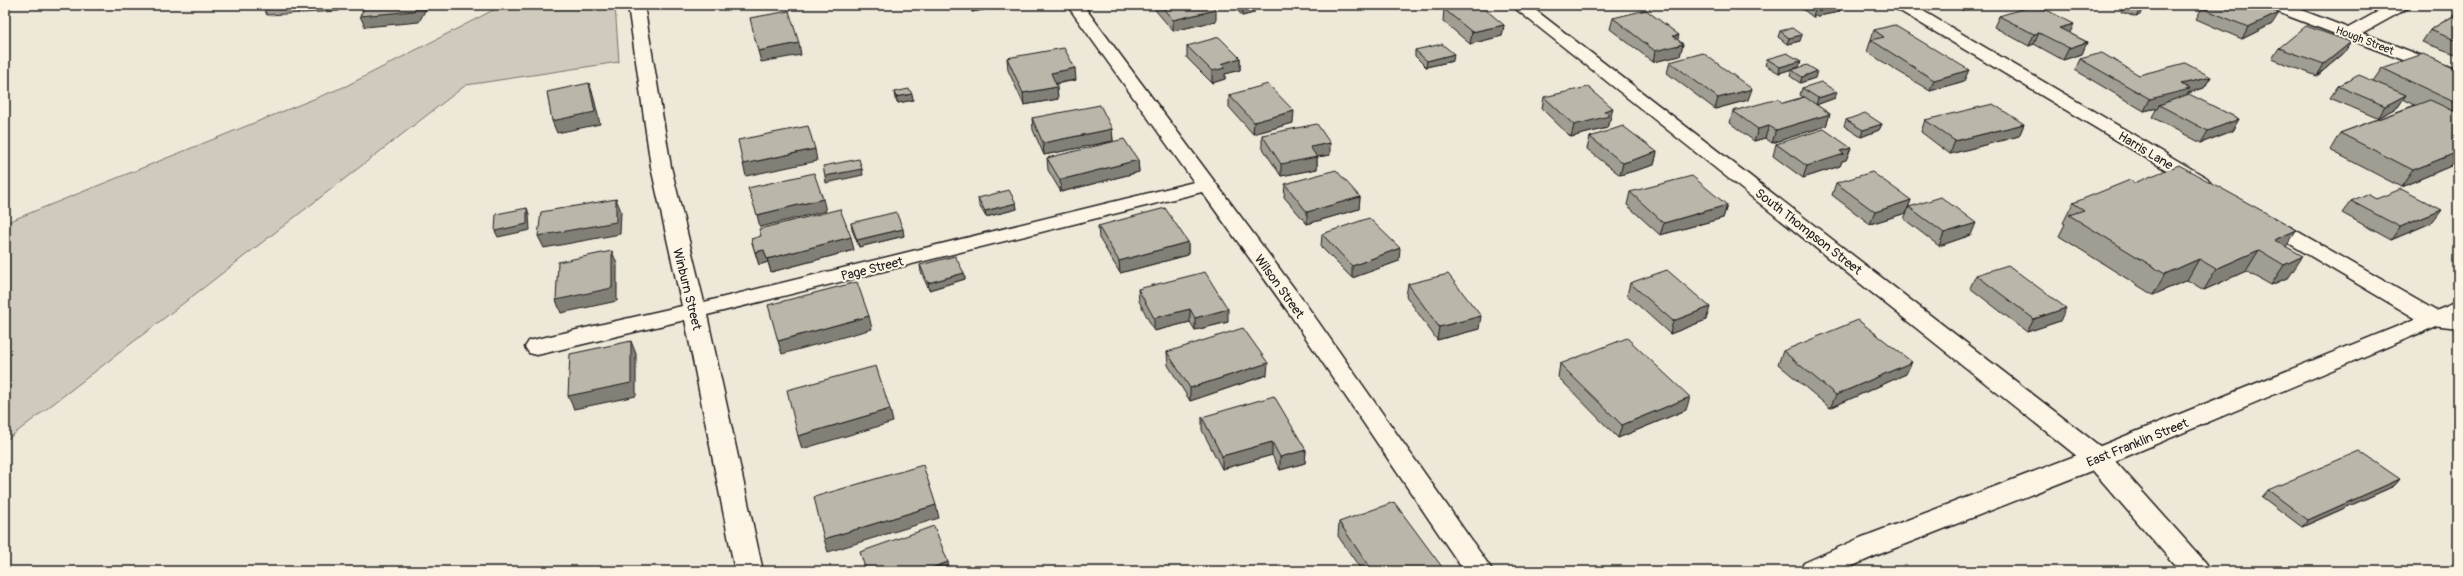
<svg xmlns="http://www.w3.org/2000/svg" width="2463" height="576" viewBox="0 0 2463 576" font-family="Pangolin,sans-serif">
	<style>
		.green { fill: #cfcabd; stroke: #76736c }
		.lines { fill: none; stroke-linecap: round; stroke-linejoin: round }
		.minor-casing { stroke: #1c1c1c; stroke-width: 3 }
		.secondary-casing { stroke: #1c1c1c; stroke-width: 3 }
		.minor { fill: #fcf5e5; fill-rule: evenodd }
		.secondary { fill: #fcf5e5; fill-rule: evenodd }
		.wall { fill: #a09d92; stroke: #1c1c1c }
		.shaded-wall { fill: #827f77; stroke: #1c1c1c }
		.building { fill: #bab6aa; stroke: #1c1c1c }
		.labels { text-anchor: middle; stroke-width: 4; stroke-linejoin: round; paint-order: stroke }
		.far-street-label { font-size: 11px; fill: #1c1c1c; stroke: #fcf5e5 }
		.street-label { font-size: 13px; fill: #1c1c1c; stroke: #fcf5e5 }
	</style>
	<rect width="100%" height="100%" fill="#eee8d9"/>
	<filter id="ink" filterUnits="userSpaceOnUse"><feTurbulence type="fractalNoise" baseFrequency=".025" numOctaves="2"/><feDisplacementMap in="SourceGraphic" scale="8" xChannelSelector="R" yChannelSelector="G"/><feConvolveMatrix kernelMatrix="1 2 1 2 8 2 1 2 1" color-interpolation-filters="sRGB"/></filter>
	<g filter="url(#ink)">
		<polygon class="green" points="503,5 615,5 619,62 466,85 5,441 5,223 346,86"/>
		<g class="lines">
			<g class="minor-casing">
				<g id="minor">
					<polygon points="628,5 644,5 671,167 704,302 1194,182 1067,5 1083,5 1305,303 1493,571 1464,571 1289,313 1202,192 707,315 763,571 735,571 685,320 537,355 529,353 525,347 529,341 537,339 682,306 651,167"/>
					<polygon points="1511,5 1529,5 2106,451 2206,563 2210,571 2180,571 2088,465"/>
					<polygon points="1893,5 1913,5 2207,178 2210,182 2207,186 2200,188 2193,186 1895,8"/>
					<polygon points="2265,5 2288,5 2348,28 2390,5 2410,5 2408,8 2363,33 2458,70 2458,81 2267,8"/>
					<polygon points="2267,216 2274,218 2438,312 2458,314 2458,328 2425,324 2260,226 2257,222 2260,218"/>
				</g>
			</g>
			<g class="secondary-casing">
				<polygon id="secondary" points="2458,302 2458,317 2106,465 1880,554 1841,571 1800,571 1804,563 1860,538 2088,451"/>
			</g>
			<use href="#minor" class="minor"/>
			<use href="#secondary" class="secondary"/>
		</g>
		<g class="wall">
			<polygon points="262,5 343,5 339,11 267,15"/>
			<polygon points="969,5 1009,5 972,12"/>
			<polygon points="1151,5 1211,5 1216,21 1173,31"/>
			<polygon points="1235,5 1252,5 1254,13 1242,16 1239,12 1239,11 1238,11 1235,8"/>
			<polygon points="1797,5 1842,5 1839,12 1813,17"/>
			<polygon points="1954,5 1985,5 1962,10"/>
			<polygon points="2124,6 2144,8 2141,14 2136,17 2121,12"/>
			<polygon points="2202,8 2272,24 2242,39 2196,19"/>
			<polygon points="1444,9 1504,25 1502,36 1470,44 1443,21"/>
			<polygon points="2458,13 2458,55 2422,42 2430,30"/>
			<polygon points="1999,16 2069,33 2087,42 2082,54 2063,60 2034,44 2029,46 1994,27"/>
			<polygon points="1613,18 1678,40 1683,44 1680,56 1653,62 1610,29"/>
			<polygon points="1874,30 1964,81 1930,91 1867,52"/>
			<polygon points="1780,31 1800,41 1787,44 1778,37"/>
			<polygon points="1187,46 1240,58 1240,70 1225,74 1225,79 1212,83 1187,58"/>
			<polygon points="2279,48 2344,53 2317,76 2272,59"/>
			<polygon points="1415,50 1453,61 1426,67 1415,56"/>
			<polygon points="1007,58 1076,80 1056,84 1058,99 1024,105 1008,70"/>
			<polygon points="1767,59 1799,67 1779,73 1765,65"/>
			<polygon points="2080,59 2139,75 2211,77 2204,88 2188,93 2187,94 2239,119 2232,131 2201,143 2152,117 2157,108 2144,111 2075,70"/>
			<polygon points="1670,62 1748,100 1715,109 1667,73"/>
			<polygon points="2382,68 2458,70 2458,163 2401,187 2330,150 2340,133 2415,105 2403,99 2398,107 2377,118 2330,98 2338,86 2373,81"/>
			<polygon points="1792,70 1815,78 1800,83 1790,76"/>
			<polygon points="1802,88 1835,98 1816,105 1830,114 1826,126 1772,143 1765,138 1754,141 1730,123 1733,111 1783,103 1804,97 1800,95"/>
			<polygon points="894,92 912,94 913,100 898,103 895,99"/>
			<polygon points="1229,95 1293,123 1253,134 1229,107"/>
			<polygon points="1544,97 1610,120 1609,121 1607,128 1571,137 1542,109"/>
			<polygon points="1032,118 1112,129 1113,141 1044,155 1033,130"/>
			<polygon points="1846,120 1882,124 1879,130 1861,137 1844,126"/>
			<polygon points="1925,120 2024,124 2019,136 1950,154 1921,132"/>
			<polygon points="1262,135 1330,155 1317,157 1317,169 1281,176 1262,147"/>
			<polygon points="1590,137 1657,152 1654,165 1620,175 1587,149"/>
			<polygon points="1776,144 1851,148 1846,160 1842,161 1840,166 1803,178 1773,156"/>
			<polygon points="1047,158 1138,160 1139,172 1061,192 1048,170"/>
			<polygon points="1836,183 1911,200 1906,213 1870,224 1832,195"/>
			<polygon points="2134,183 2286,247 2289,277 2271,285 2246,271 2204,290 2187,280 2153,295 2059,236 2065,224 2063,223 2073,203"/>
			<polygon points="1285,184 1360,197 1359,209 1307,224 1284,197"/>
			<polygon points="1630,192 1727,205 1723,218 1660,235 1627,205"/>
			<polygon points="978,198 1016,203 1017,209 986,217 979,205"/>
			<polygon points="2376,199 2433,222 2391,240 2342,213 2351,201"/>
			<polygon points="1909,207 1971,235 1939,246 1904,219"/>
			<polygon points="851,223 904,236 859,247 852,230"/>
			<polygon points="1098,226 1188,242 1188,255 1120,273 1099,238"/>
			<polygon points="1322,234 1399,261 1352,278 1321,247"/>
			<polygon points="751,239 854,250 771,272 768,262 759,265"/>
			<polygon points="920,265 964,273 965,279 929,290 921,272"/>
			<polygon points="1976,275 2060,321 2027,332 1970,288"/>
			<polygon points="1630,283 1706,320 1670,334 1627,295"/>
			<polygon points="1408,284 1479,329 1437,340 1406,296"/>
			<polygon points="1138,289 1228,322 1195,330 1190,322 1154,331 1139,301"/>
			<polygon points="1783,351 1906,374 1830,408 1778,364"/>
			<polygon points="1167,352 1267,375 1190,401 1168,365"/>
			<polygon points="1560,364 1686,410 1618,438 1558,377"/>
			<polygon points="1202,417 1306,450 1305,463 1280,470 1272,455 1222,469 1202,430"/>
			<polygon points="2400,479 2394,486 2302,527 2262,497 2268,490"/>
			<polygon points="1339,522 1445,571 1362,571 1338,536"/>
		</g>
		<g class="shaded-wall">
			<polygon points="337,5 343,5 339,11"/>
			<polygon points="417,5 428,5 419,22 365,27 360,16"/>
			<polygon points="971,5 1009,5 972,12"/>
			<polygon points="1238,5 1250,5 1254,7 1254,13 1242,16 1242,10 1239,6 1239,11 1238,11"/>
			<polygon points="1816,5 1842,5 1839,12 1813,17"/>
			<polygon points="1964,5 1985,5 1962,10"/>
			<polygon points="2144,8 2141,14 2136,17 2139,11"/>
			<polygon points="1216,10 1216,21 1173,31 1173,20"/>
			<polygon points="2279,13 2272,24 2242,39 2248,27"/>
			<polygon points="2074,24 2069,35 2059,28"/>
			<polygon points="1504,25 1502,36 1470,44 1472,32"/>
			<polygon points="2039,33 2034,44 2029,46 2034,34"/>
			<polygon points="1679,35 1676,46 1683,44 1680,56 1653,62 1655,51 1673,36"/>
			<polygon points="1802,35 1800,41 1787,44 1789,38"/>
			<polygon points="2087,42 2082,54 2063,60 2069,48"/>
			<polygon points="2351,42 2344,53 2317,76 2324,64"/>
			<polygon points="799,43 801,55 761,62 758,51"/>
			<polygon points="1454,54 1453,61 1426,67 1427,61"/>
			<polygon points="1240,58 1240,70 1225,74 1225,79 1212,83 1212,71 1221,64"/>
			<polygon points="1801,61 1799,67 1779,73 1780,67"/>
			<polygon points="1075,68 1076,80 1052,84 1051,73"/>
			<polygon points="1969,70 1964,81 1930,91 1934,80"/>
			<polygon points="1817,71 1815,78 1800,83 1802,77"/>
			<polygon points="2211,77 2204,88 2188,93 2183,101 2159,105 2157,108 2144,111 2150,99 2181,84"/>
			<polygon points="589,83 593,94 600,124 557,133 552,121"/>
			<polygon points="1057,87 1058,99 1024,105 1023,93"/>
			<polygon points="1752,89 1748,100 1715,109 1718,98"/>
			<polygon points="1837,92 1835,98 1816,105 1818,98"/>
			<polygon points="912,94 913,100 898,103 896,97"/>
			<polygon points="2406,95 2398,107 2377,118 2385,106"/>
			<polygon points="1613,108 1610,120 1609,121 1607,128 1571,137 1574,125 1604,111"/>
			<polygon points="1294,111 1293,123 1253,134 1254,122"/>
			<polygon points="1830,114 1826,126 1772,143 1776,130"/>
			<polygon points="2239,119 2232,131 2201,143 2208,131"/>
			<polygon points="1882,124 1879,130 1861,137 1863,130"/>
			<polygon points="2024,124 2019,136 1950,154 1955,141"/>
			<polygon points="1769,126 1765,138 1754,141 1758,129"/>
			<polygon points="1112,129 1113,141 1044,155 1043,143"/>
			<polygon points="1330,143 1330,155 1317,157 1317,169 1281,176 1281,164 1310,147"/>
			<polygon points="1851,148 1846,160 1842,161 1840,166 1803,178 1807,166 1840,151"/>
			<polygon points="815,149 817,161 746,176 743,164"/>
			<polygon points="1657,152 1654,165 1620,175 1623,163"/>
			<polygon points="2458,152 2458,163 2401,187 2413,170"/>
			<polygon points="1138,160 1139,172 1061,192 1060,180"/>
			<polygon points="862,169 863,175 826,183 825,176"/>
			<polygon points="1360,197 1359,209 1307,224 1307,212"/>
			<polygon points="616,199 621,211 620,234 544,248 538,236"/>
			<polygon points="823,199 826,211 760,227 757,215"/>
			<polygon points="1911,200 1906,213 1870,224 1875,212"/>
			<polygon points="1016,203 1017,209 986,217 985,211"/>
			<polygon points="1727,205 1723,218 1660,235 1664,223"/>
			<polygon points="527,208 529,214 530,230 498,237 495,231"/>
			<polygon points="2442,210 2433,222 2391,240 2400,227"/>
			<polygon points="1976,223 1971,235 1939,246 1944,233"/>
			<polygon points="903,229 904,236 859,247 857,240"/>
			<polygon points="2297,230 2284,250 2274,240"/>
			<polygon points="851,237 854,250 771,272 767,259"/>
			<polygon points="1188,242 1188,255 1120,273 1119,261"/>
			<polygon points="1400,248 1399,261 1352,278 1352,266"/>
			<polygon points="764,250 768,262 759,265 755,252"/>
			<polygon points="2259,250 2246,271 2204,290 2216,269"/>
			<polygon points="612,251 617,264 617,301 561,313 556,300"/>
			<polygon points="2303,256 2289,277 2271,285 2284,265"/>
			<polygon points="2199,259 2187,280 2153,295 2165,274"/>
			<polygon points="964,273 965,279 929,290 928,283"/>
			<polygon points="1710,307 1706,320 1670,334 1673,321"/>
			<polygon points="2066,308 2060,321 2027,332 2034,319"/>
			<polygon points="1190,309 1190,322 1154,331 1154,318"/>
			<polygon points="1228,309 1228,322 1195,330 1195,318"/>
			<polygon points="869,316 872,329 782,354 778,341"/>
			<polygon points="1481,316 1479,329 1437,340 1439,327"/>
			<polygon points="631,341 636,354 636,396 574,409 568,396"/>
			<polygon points="1912,362 1906,374 1830,408 1836,395"/>
			<polygon points="1268,363 1267,375 1190,401 1190,388"/>
			<polygon points="1690,397 1686,410 1618,438 1622,425"/>
			<polygon points="890,409 893,422 802,449 798,436"/>
			<polygon points="1272,442 1272,455 1222,469 1222,456"/>
			<polygon points="1306,450 1305,463 1280,470 1280,457"/>
			<polygon points="2400,479 2394,486 2302,527 2308,520"/>
			<polygon points="936,505 939,518 828,552 824,539"/>
			<polygon points="948,562 950,571 923,571"/>
		</g>
		<g class="building">
			<polygon points="366,5 417,5 414,11 360,16"/>
			<polygon points="1160,5 1211,5 1216,10 1173,20"/>
			<polygon points="1246,5 1252,5 1254,7 1242,10 1239,6"/>
			<polygon points="1463,5 1480,5 1504,25 1472,32 1444,9"/>
			<polygon points="2035,5 2037,5 2074,24 2059,28 2087,42 2069,48 2039,33 2034,34 1999,16"/>
			<polygon points="2125,5 2137,5 2144,8 2139,11 2124,6"/>
			<polygon points="2209,5 2259,5 2279,13 2248,27 2202,8"/>
			<polygon points="1646,10 1679,35 1673,36 1683,44 1655,51 1613,18"/>
			<polygon points="789,11 799,43 758,51 750,18"/>
			<polygon points="2458,13 2458,41 2430,30"/>
			<polygon points="1894,25 1969,70 1934,80 1871,40 1884,37 1874,30"/>
			<polygon points="2306,26 2351,42 2324,64 2279,48"/>
			<polygon points="1792,28 1802,35 1789,38 1780,31"/>
			<polygon points="1219,37 1240,58 1221,64 1225,68 1212,71 1187,46"/>
			<polygon points="1442,44 1454,54 1427,61 1415,50"/>
			<polygon points="1064,48 1075,68 1051,73 1057,87 1023,93 1007,58"/>
			<polygon points="1703,53 1752,89 1718,98 1670,62"/>
			<polygon points="1787,53 1801,61 1780,67 1767,59"/>
			<polygon points="2102,53 2139,75 2185,63 2211,77 2181,84 2190,89 2150,99 2080,59"/>
			<polygon points="2423,54 2458,70 2458,104 2382,68"/>
			<polygon points="1807,65 1817,71 1802,77 1792,70"/>
			<polygon points="2359,75 2406,95 2385,106 2338,86"/>
			<polygon points="1821,82 1837,92 1818,98 1802,88"/>
			<polygon points="589,83 595,112 552,121 547,92"/>
			<polygon points="1268,84 1294,111 1254,122 1229,95"/>
			<polygon points="1588,87 1613,108 1604,111 1609,116 1574,125 1544,97"/>
			<polygon points="909,89 912,94 896,97 894,92"/>
			<polygon points="2189,94 2239,119 2208,131 2159,105"/>
			<polygon points="1805,97 1830,114 1776,130 1769,126 1758,129 1733,111 1778,99 1783,103"/>
			<polygon points="2430,100 2458,113 2458,152 2413,170 2340,133"/>
			<polygon points="1993,104 2024,124 1955,141 1925,120"/>
			<polygon points="1100,105 1112,129 1043,143 1032,118"/>
			<polygon points="1865,113 1882,124 1863,130 1846,120"/>
			<polygon points="1317,124 1330,143 1310,147 1317,157 1281,164 1262,135"/>
			<polygon points="808,126 815,149 743,164 738,140"/>
			<polygon points="1623,126 1657,152 1623,163 1590,137"/>
			<polygon points="1824,129 1851,148 1840,151 1844,154 1807,166 1776,144"/>
			<polygon points="1124,139 1138,160 1060,180 1047,158"/>
			<polygon points="859,159 862,169 825,176 823,166"/>
			<polygon points="2179,165 2297,230 2274,240 2303,256 2284,265 2259,250 2216,269 2199,259 2165,274 2069,215 2084,210 2073,203 2130,180 2134,183"/>
			<polygon points="1336,170 1360,197 1307,212 1285,184"/>
			<polygon points="1872,172 1911,200 1875,212 1836,183"/>
			<polygon points="814,173 823,199 757,215 748,188"/>
			<polygon points="1692,176 1727,205 1664,223 1630,192"/>
			<polygon points="2401,189 2442,210 2400,227 2351,201 2367,194 2376,199"/>
			<polygon points="1009,190 1016,203 985,211 978,198"/>
			<polygon points="1941,197 1976,223 1944,233 1909,207"/>
			<polygon points="616,199 616,222 538,236 541,212"/>
			<polygon points="527,208 527,224 495,231 496,214"/>
			<polygon points="1165,208 1188,242 1119,261 1098,226"/>
			<polygon points="840,209 851,237 767,259 764,250 755,252 751,239 761,236 759,229"/>
			<polygon points="896,212 903,229 857,240 851,223"/>
			<polygon points="1369,218 1400,248 1352,266 1322,234"/>
			<polygon points="612,251 612,288 556,300 558,262"/>
			<polygon points="955,256 964,273 928,283 920,265"/>
			<polygon points="2008,265 2066,308 2034,319 1976,275"/>
			<polygon points="1667,270 1710,307 1673,321 1630,283"/>
			<polygon points="1205,272 1228,309 1195,318 1190,309 1154,318 1138,289"/>
			<polygon points="1448,274 1481,316 1439,327 1408,284"/>
			<polygon points="857,282 869,316 778,341 768,305"/>
			<polygon points="1858,320 1912,362 1836,395 1783,351"/>
			<polygon points="1243,328 1268,363 1190,388 1167,352"/>
			<polygon points="1627,338 1690,397 1622,425 1560,364"/>
			<polygon points="631,341 631,383 568,396 570,354"/>
			<polygon points="876,366 890,409 798,436 787,390"/>
			<polygon points="1274,396 1306,450 1280,457 1272,442 1222,456 1202,417"/>
			<polygon points="2359,451 2400,479 2308,520 2268,490"/>
			<polygon points="923,465 936,505 824,539 814,497"/>
			<polygon points="1394,502 1445,571 1372,571 1339,522"/>
			<polygon points="934,526 948,562 923,571 866,571 860,552"/>
			<polygon points="2458,567 2458,571 2451,571"/>
		</g>
	</g>
	<g class="labels">
		<g class="far-street-label">
			<text transform="translate(2365 40) rotate(21)" y="4">Hough Street</text>
		</g>
		<g class="street-label">
			<text transform="translate(2146 150) rotate(31)" y="5">Harris Lane</text>
			<text transform="translate(1809 231) rotate(38)" y="5">South Thompson Street</text>
			<text transform="translate(872 268) rotate(-14)" y="5">Page Street</text>
			<text transform="translate(1280 286) rotate(54)" y="5">Wilson Street</text>
			<text transform="translate(688 289) rotate(76)" y="5">Winburn Street</text>
			<text transform="translate(2137 442) rotate(-22)" y="5">East Franklin Street</text>
		</g>
	</g>
	<rect width="2463" height="576" fill="none" stroke="#fcf5e5" stroke-width="20"/>
	<rect x="10" y="10" width="2443" height="556" fill="none" stroke="#1c1c1c" stroke-width="1.5" filter="url(#ink)"/>
</svg>
